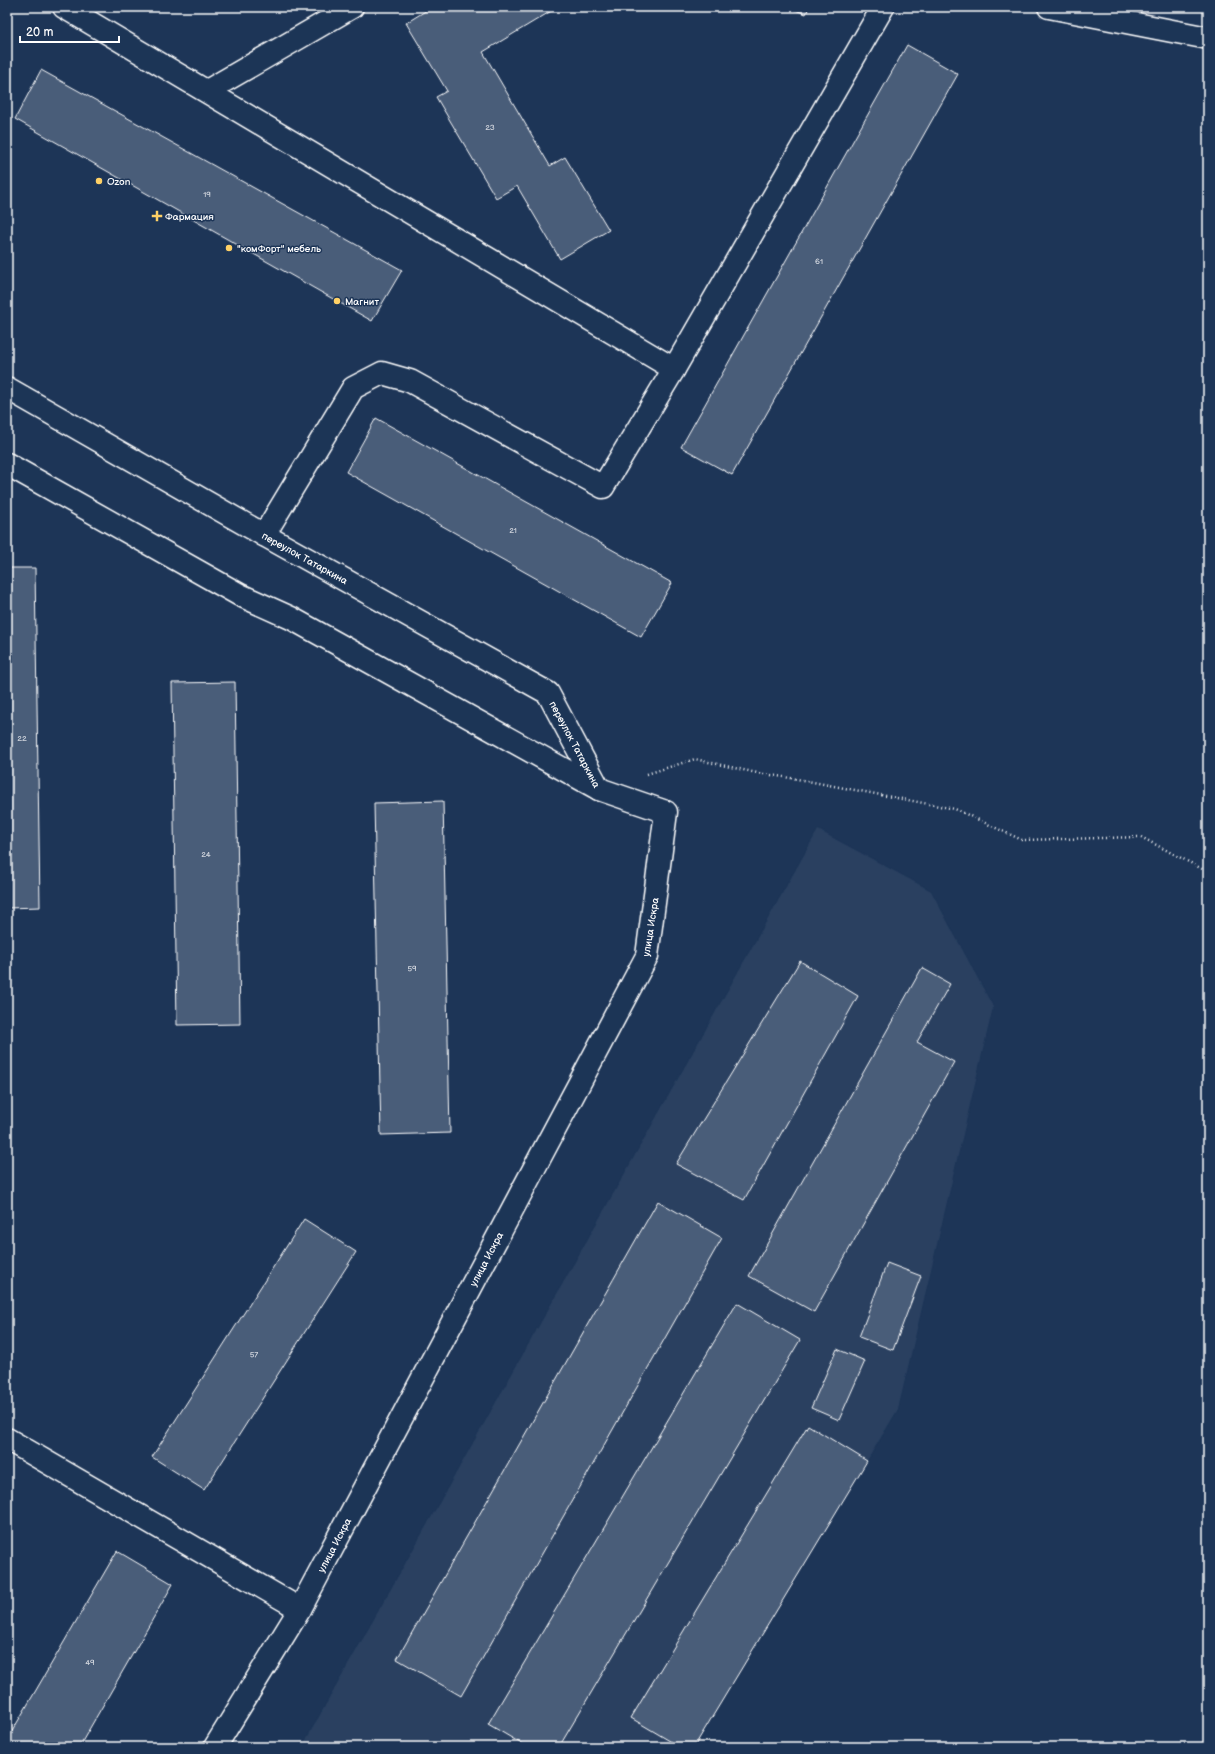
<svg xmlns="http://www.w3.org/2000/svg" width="1215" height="1754" viewBox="0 0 1215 1754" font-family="'Balsamiq Sans',sans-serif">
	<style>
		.built { fill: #2a4161 }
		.building { fill: #4a5d79; stroke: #fff }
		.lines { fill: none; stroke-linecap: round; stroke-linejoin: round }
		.minor-casing { stroke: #fff; stroke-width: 25 }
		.path { stroke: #fff; stroke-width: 2.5; stroke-dasharray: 1 3; stroke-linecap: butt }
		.minor { stroke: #1d3557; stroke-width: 22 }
		.poi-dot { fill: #ffd166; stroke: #1d3557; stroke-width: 1.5 }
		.labels { text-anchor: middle; stroke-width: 3; stroke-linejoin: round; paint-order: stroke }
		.number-label { font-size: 8px; fill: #d2d6de }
		.poi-label { font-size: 10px; fill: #fff; stroke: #1d3557; text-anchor: start }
		.street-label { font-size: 10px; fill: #fff; stroke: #1d3557 }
	</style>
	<rect width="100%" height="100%" fill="#1d3557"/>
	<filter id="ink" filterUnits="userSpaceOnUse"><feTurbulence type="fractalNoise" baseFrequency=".025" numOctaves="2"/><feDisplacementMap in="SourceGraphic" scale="8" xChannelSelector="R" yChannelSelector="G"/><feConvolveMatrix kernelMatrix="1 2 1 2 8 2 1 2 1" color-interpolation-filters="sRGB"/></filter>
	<g filter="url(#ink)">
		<polygon class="built" points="818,830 931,891 993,1007 898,1409 742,1668 672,1747 302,1747"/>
		<g class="building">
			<polygon points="432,7 558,7 483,52 550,166 565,157 609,230 560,259 517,186 496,198 436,97 447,91 406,23"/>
			<polygon points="787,7 809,7 806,14"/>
			<polygon points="907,45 958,74 732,475 681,447"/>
			<polygon points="41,70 402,270 372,321 15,119"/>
			<polygon points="376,418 672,583 641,637 346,472"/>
			<polygon points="7,568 35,568 40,907 7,908"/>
			<polygon points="235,682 240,1024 177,1025 172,683"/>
			<polygon points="443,801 450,1133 381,1135 374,803"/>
			<polygon points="800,961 858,996 744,1200 676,1164"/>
			<polygon points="922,968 950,984 917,1042 954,1062 814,1312 749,1276"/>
			<polygon points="658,1201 722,1238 461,1696 397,1659"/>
			<polygon points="304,1219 356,1252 204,1490 152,1457"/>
			<polygon points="887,1263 921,1276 893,1350 859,1337"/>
			<polygon points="737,1303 800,1340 559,1747 527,1747 488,1724"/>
			<polygon points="837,1349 865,1361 839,1420 811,1408"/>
			<polygon points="808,1425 867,1461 694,1747 680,1747 631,1718"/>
			<polygon points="117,1551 173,1584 79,1747 7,1747 7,1740"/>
		</g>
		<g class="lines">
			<g class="minor-casing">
				<g id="minor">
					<polyline points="64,7 674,369"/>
					<polyline points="1049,7 1208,38"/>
					<polyline points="207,91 352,7"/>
					<path id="s1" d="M7,388L264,535L548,693L599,789"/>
					<polyline points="7,464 240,595 291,618 599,789 666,812 647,956 300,1609 215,1747"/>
					<polyline points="264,535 353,388 382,373 410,381 603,487 674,369 883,7"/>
					<polyline points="7,1439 300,1609"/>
				</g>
			</g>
			<polyline class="path" points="647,774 695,759 757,773 797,779 955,809 1022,840 1141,837 1208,872"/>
			<use href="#minor" class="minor"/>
		</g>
	</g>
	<g class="poi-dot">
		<circle cx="99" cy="181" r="4"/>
		<path d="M155 210h4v4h4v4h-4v4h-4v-4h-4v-4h4z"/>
		<circle cx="229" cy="248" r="4"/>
		<circle cx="337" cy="301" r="4"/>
	</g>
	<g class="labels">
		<g class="number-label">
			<text x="490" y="130">23</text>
			<text x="207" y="197">19</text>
			<text x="819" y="264">61</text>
			<text x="513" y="533">21</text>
			<text x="22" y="741">22</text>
			<text x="206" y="857">24</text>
			<text x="412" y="971">59</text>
			<text x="254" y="1357">57</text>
			<text x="90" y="1665">49</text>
		</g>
		<g class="poi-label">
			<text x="107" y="185">Ozon</text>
			<text x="165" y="220">Фармация</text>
			<text x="237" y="252">"комФорт" мебель</text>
			<text x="345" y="305">Магнит</text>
		</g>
		<g class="street-label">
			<text dy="4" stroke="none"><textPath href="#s1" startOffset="343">переулок Татаркина</textPath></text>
			<text dy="4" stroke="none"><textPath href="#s1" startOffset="679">переулок Татаркина</textPath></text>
			<text transform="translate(650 927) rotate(-81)" y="4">улица Искра</text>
			<text transform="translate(486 1259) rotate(-62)" y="4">улица Искра</text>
			<text transform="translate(334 1545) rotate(-62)" y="4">улица Искра</text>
		</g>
	</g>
	<rect width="1215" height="1754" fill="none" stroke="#1d3557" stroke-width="24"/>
	<rect x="12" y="12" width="1191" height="1730" fill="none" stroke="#fff" stroke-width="1.5" filter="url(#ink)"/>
	<path d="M20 36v6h99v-6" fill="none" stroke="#ffffff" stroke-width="2"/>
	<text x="26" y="36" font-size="12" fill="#ffffff" stroke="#1d3557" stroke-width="3" paint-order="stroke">20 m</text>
</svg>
